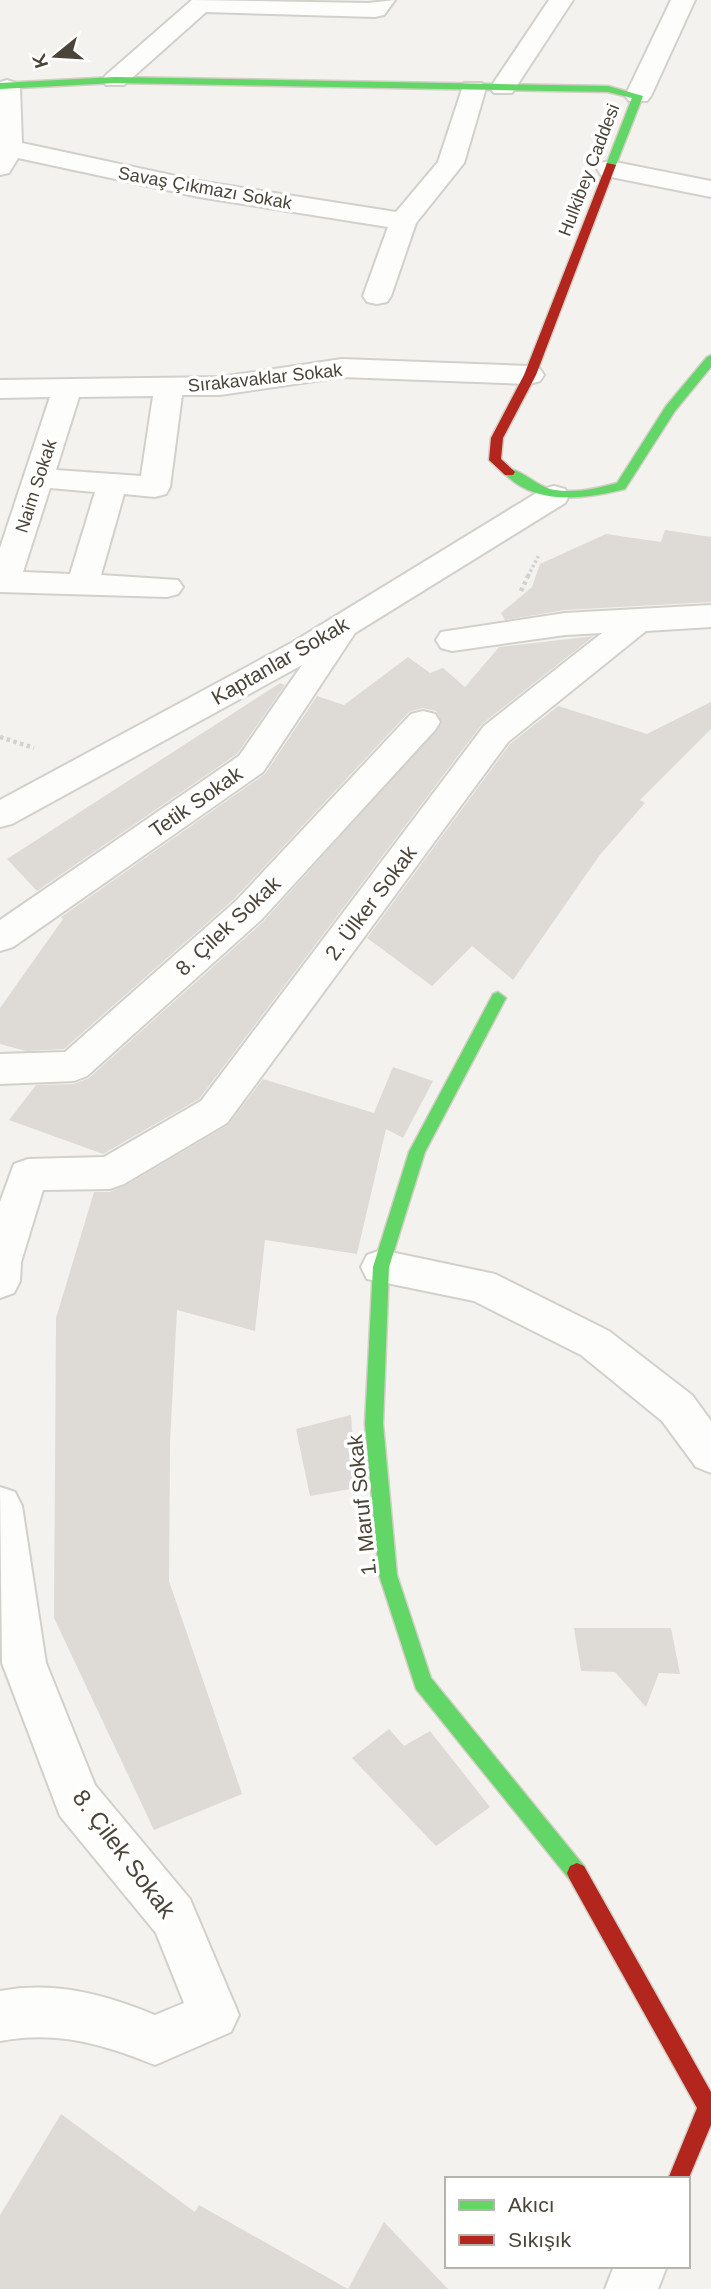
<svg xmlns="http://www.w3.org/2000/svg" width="711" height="2289" viewBox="0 0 711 2289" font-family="Arial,sans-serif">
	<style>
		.building { fill: #dedbd6 }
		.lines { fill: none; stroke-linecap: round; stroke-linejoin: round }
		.street-casing { stroke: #d2d0cb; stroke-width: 4 }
		.fast-casing { stroke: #d3cfc5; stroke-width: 3 }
		.jam-casing { stroke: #d3cfc5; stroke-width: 3 }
		.path-far1 { stroke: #d3d2cc; stroke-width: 3.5; stroke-dasharray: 2.5 2.5; stroke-linecap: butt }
		.path { stroke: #d3d2cc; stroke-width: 4.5; stroke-dasharray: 3.5 3.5; stroke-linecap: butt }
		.street { fill: #fdfdfc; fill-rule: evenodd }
		.fast { fill: #63d668; fill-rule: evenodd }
		.jam { fill: #b3261e; fill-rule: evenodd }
		.labels { text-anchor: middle; stroke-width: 7; stroke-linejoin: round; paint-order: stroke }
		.far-street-label { font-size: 18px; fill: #4b4439; stroke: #fff }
		.street-label { font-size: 21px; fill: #4b4439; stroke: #fff }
		.near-street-label { font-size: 24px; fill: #4b4439; stroke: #fff }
	</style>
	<rect width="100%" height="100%" fill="#f4f2ee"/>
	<g class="building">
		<polygon points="665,530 711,537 711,602 565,610 505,620 501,613 532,587 540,564 606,534 661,542"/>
		<polygon points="594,636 482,724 199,1099 103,1154 9,1120 36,1085 74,1084 89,1078 264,921 442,723 436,711 422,708 409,712 234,899 64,1049 26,1051 0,1044 0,1008 63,919 61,917 265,774 317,696 344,705 408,657 430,673 443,668 465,687 499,647"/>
		<polygon points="280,683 285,685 237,754 37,891 7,859"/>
		<polygon points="711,702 711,729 640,800 645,803 599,856 513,980 472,946 432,986 367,938 510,744 558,706 647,734"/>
		<polygon points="393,1067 433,1081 403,1138 386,1129 357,1254 265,1240 255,1331 177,1310 170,1442 169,1581 242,1794 154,1830 54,1618 56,1318 94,1192 110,1192 125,1186 228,1125 263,1079 374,1113"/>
		<polygon points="351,1415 356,1488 310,1496 296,1429"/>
		<polygon points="574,1628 671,1628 680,1674 659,1673 646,1707 615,1672 581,1671"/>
		<polygon points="389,1729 404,1746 430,1731 490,1807 436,1846 352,1758"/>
		<polygon points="61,2114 195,2212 199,2205 348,2289 0,2289 0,2215"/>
		<polygon points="384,2222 448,2289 348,2289"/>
	</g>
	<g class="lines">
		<g class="street-casing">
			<g id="street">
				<polygon points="192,0 368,3 395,0 384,15 375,17 206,12 124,85 106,85 102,80 106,75"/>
				<polygon points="549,0 573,0 512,93 494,93 490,88"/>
				<polygon points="671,0 695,0 651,96 647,101 629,101 625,96"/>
				<polygon points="7,80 16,83 20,88 22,143 199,181 396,212 438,162 464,83 482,83 486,88 464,163 416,223 391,296 387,302 377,304 367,302 363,296 388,227 199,197 18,158 9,173 0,175 0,82"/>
				<polygon points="610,161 711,181 711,197 601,175 597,169 601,163"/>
				<path d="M342,359L530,366L540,369L544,375L540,381L530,384L342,377L220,395H182L170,487L166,494L155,497L124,494L101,575L178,580L183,587L178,594L167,597L0,592V548L50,397L0,398V380L220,377ZM153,396L141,476L56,470L79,397ZM50,488L95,492L70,574L23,572Z"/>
				<polygon points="554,486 565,489 569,496 565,503 355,633 263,772 13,947 0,951 0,920 239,756 302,665 12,824 0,827 0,800 293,642 543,489"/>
				<polygon points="711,605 711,627 646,631 508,742 227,1123 124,1184 110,1189 43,1190 21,1262 20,1281 14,1293 0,1298 0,1202 14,1164 28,1159 104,1157 201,1101 484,726 602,633 565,635 452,651 441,648 436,640 441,632 565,613"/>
				<polygon points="423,711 435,714 440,722 435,730 262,919 87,1076 74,1081 0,1084 0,1054 65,1052 236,901 411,714"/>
				<polygon points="381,1250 495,1274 609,1331 692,1395 711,1421 711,1473 696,1467 662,1421 581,1355 474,1301 367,1279 361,1267 367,1255"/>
				<path d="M0,1487L15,1492L22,1506L46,1663L95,1785L190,1899L239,2015L231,2032L155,2065C104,2044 55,2030 0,2041V1991C55,1981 104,1994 155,2015L184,2003L156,1933L60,1816L2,1663Z"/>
				<polygon points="614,2266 667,2266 658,2289 605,2289"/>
			</g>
		</g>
		<g class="fast-casing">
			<g id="fast">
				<polygon points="115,77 608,86 643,96 616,165 611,168 606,165 632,98 608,92 115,83 0,89 0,83"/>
				<path d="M711,355V367L675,411L625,489C585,499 535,507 503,472L505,469C519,467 535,485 550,489C572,494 595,489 617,483L666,406L707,357Z"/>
				<polygon points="498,992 506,998 425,1152 389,1267 383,1424 397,1575 431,1678 584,1866 587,1873 584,1880 577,1883 570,1880 416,1689 379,1575 365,1424 373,1267 409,1152 493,994"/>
			</g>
		</g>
		<g class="jam-casing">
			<g id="jam">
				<polygon points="607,163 616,165 536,375 503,438 501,459 515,472 513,475 505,475 489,460 491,438 524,375"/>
				<polygon points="577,1863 584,1866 711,2092 711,2125 688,2180 668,2179 697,2108 570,1880 567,1873 570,1866"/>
			</g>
		</g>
		<polyline class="path-far1" points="528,576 539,555"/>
		<g class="path">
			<polyline points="521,591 529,574"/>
			<polyline points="0,737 34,748"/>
		</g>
		<use href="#street" class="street"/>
		<use href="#fast" class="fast"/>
		<use href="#jam" class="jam"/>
	</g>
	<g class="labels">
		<g class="far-street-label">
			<text transform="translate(589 170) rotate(-69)" y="6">Hulkibey Caddesi</text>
			<text transform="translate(205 188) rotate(10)" y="6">Savaş Çıkmazı Sokak</text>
			<text transform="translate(265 378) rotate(-6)" y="6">Sırakavaklar Sokak</text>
			<text transform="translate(36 486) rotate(-72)" y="6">Naim Sokak</text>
		</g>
		<g class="street-label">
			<text transform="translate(280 661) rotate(-30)" y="7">Kaptanlar Sokak</text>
			<text transform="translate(196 802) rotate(-35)" y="7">Tetik Sokak</text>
			<text transform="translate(371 903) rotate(-53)" y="7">2. Ülker Sokak</text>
			<text transform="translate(228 926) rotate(-43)" y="7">8. Çilek Sokak</text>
			<text transform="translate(362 1505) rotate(-96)" y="7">1. Maruf Sokak</text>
		</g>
		<g class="near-street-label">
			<text transform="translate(124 1854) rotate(53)" y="8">8. Çilek Sokak</text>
		</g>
	</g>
	<rect x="445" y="2177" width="245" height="91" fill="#ffffff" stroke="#b7b4b0" stroke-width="2"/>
	<rect x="459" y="2200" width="35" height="10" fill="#63d668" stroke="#b7b4b0" stroke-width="2"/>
	<text x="508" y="2212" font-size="21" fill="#4b4439">Akıcı</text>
	<rect x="459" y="2235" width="35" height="10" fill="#b3261e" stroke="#b7b4b0" stroke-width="2"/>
	<text x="508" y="2247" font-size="21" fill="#4b4439">Sıkışık</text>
	<g transform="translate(56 56) rotate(252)" stroke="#ffffff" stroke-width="5" paint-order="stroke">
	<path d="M0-5L12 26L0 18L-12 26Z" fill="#4b4439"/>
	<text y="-10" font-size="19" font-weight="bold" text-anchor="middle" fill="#4b4439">K</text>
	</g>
</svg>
